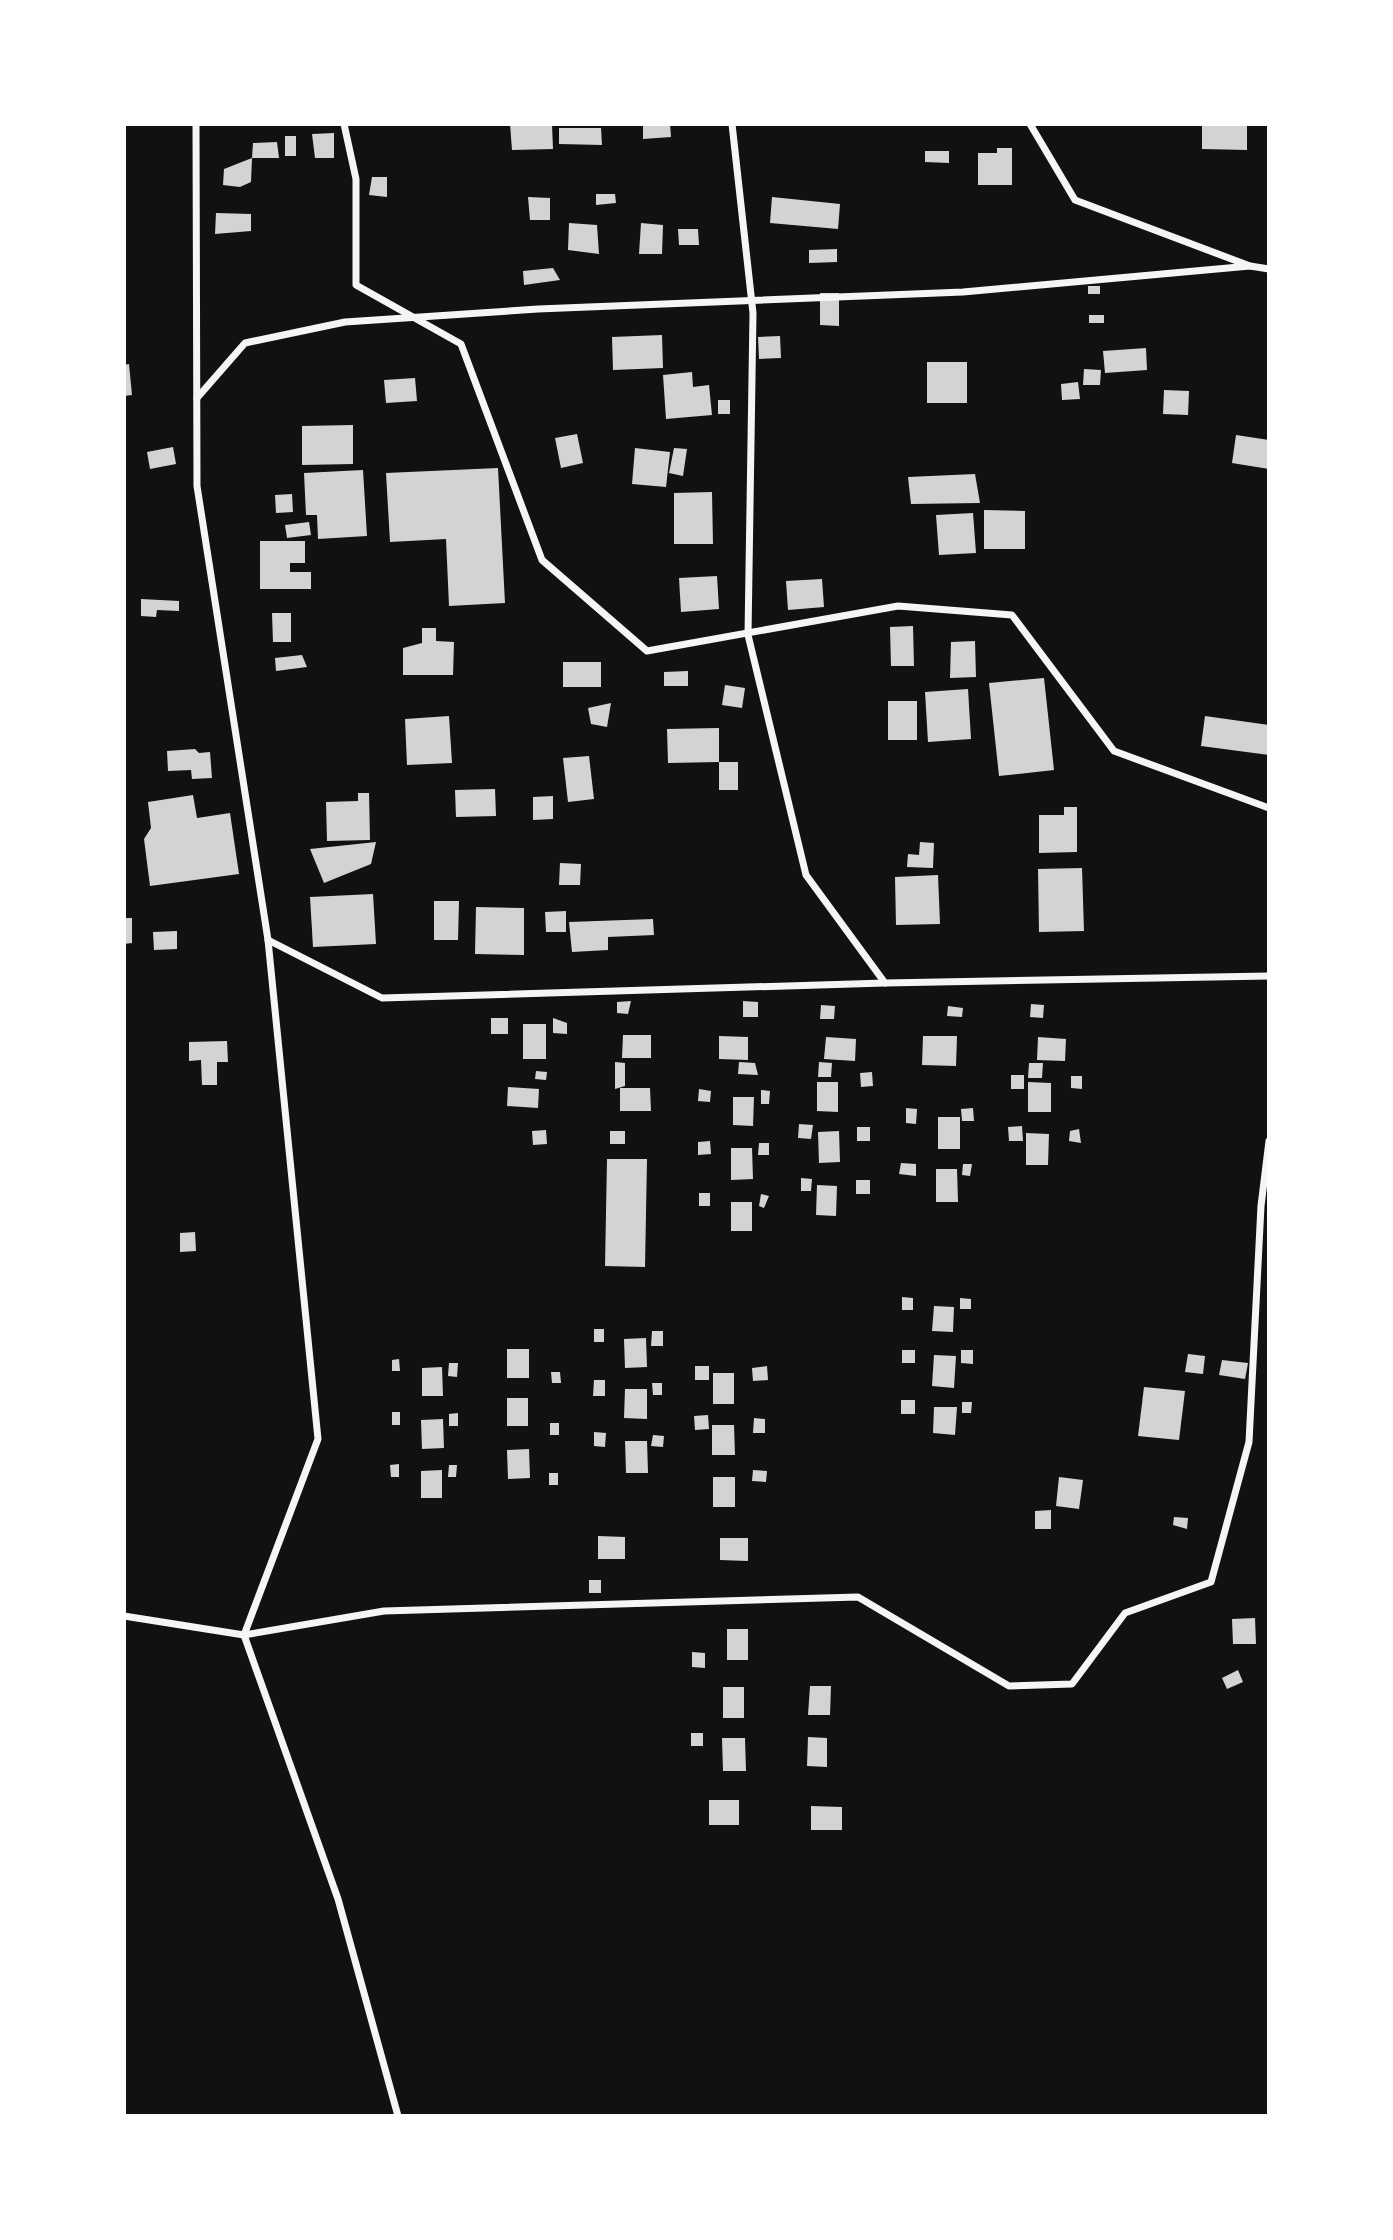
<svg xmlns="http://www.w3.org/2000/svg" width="1393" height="2240" viewBox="0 0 1393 2240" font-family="'Space Grotesk',sans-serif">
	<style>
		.building { fill: #d3d3d3 }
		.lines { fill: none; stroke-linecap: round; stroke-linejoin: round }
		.minor { stroke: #f5f5f5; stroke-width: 7 }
	</style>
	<rect width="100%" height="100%" fill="#111"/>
	<g class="building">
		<polygon points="510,124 552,124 553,149 512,150"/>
		<polygon points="643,124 670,124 671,137 643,139"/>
		<polygon points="1202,124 1247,124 1247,150 1202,149"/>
		<polygon points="559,128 601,128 602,145 559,144"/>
		<polygon points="334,133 334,158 315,158 312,134"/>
		<rect x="285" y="136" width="11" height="20"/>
		<polygon points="277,142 279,158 252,158 253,143"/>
		<polygon points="997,148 1012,148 1012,185 978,185 978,153 997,153"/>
		<polygon points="925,151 949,151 949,163 925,162"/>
		<polygon points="252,158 251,182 240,187 223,185 224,169"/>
		<polygon points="372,177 387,177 387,197 369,195"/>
		<polygon points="596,194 615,194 616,203 596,205"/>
		<polygon points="528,197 550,198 550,220 530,220"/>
		<polygon points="772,197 840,204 838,229 770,223"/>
		<polygon points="216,213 251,214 251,231 215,234"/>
		<polygon points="569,223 597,225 599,254 568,250"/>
		<polygon points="641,223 663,225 662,254 639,254"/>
		<polygon points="678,229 698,229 699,245 679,245"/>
		<polygon points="837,249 837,262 809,263 809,250"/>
		<polygon points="553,268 560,280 524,285 523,271"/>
		<rect x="1088" y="286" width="12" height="8"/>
		<polygon points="820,293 839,293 839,326 820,325"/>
		<rect x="1089" y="315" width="15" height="8"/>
		<polygon points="662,335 663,368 613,370 612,337"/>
		<polygon points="780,336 781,358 759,359 758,337"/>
		<polygon points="1146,348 1147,370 1105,373 1103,351"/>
		<rect x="927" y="362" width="40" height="41"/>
		<polygon points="129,364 132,395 124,396 124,365"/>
		<polygon points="1084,369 1101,370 1100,385 1083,385"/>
		<polygon points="692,372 693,387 709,385 712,415 666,419 663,375"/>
		<polygon points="415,378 417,401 386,403 384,380"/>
		<polygon points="1078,382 1080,399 1062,400 1061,384"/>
		<polygon points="1164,390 1189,391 1188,415 1163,414"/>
		<rect x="718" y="400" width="12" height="14"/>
		<polygon points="353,425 353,464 302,465 302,426"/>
		<polygon points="577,434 583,463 561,468 555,438"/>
		<polygon points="1236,435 1269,440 1269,469 1232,463"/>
		<polygon points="173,447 176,464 150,469 147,452"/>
		<polygon points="635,448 670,452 666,487 632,484"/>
		<polygon points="674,448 687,449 683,476 669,473"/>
		<polygon points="498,468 505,603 449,606 446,539 390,542 386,473"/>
		<polygon points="363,470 367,536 318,539 317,515 306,515 304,473"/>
		<polygon points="975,474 980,503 911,504 908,477"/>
		<polygon points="712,492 713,544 674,544 674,493"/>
		<polygon points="292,494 293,512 276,513 275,495"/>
		<polygon points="984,510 1025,511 1025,549 984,549"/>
		<polygon points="973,513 976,553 939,555 936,515"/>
		<polygon points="309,522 311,535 287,538 285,525"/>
		<polygon points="260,541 305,541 305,563 290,563 290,572 311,572 311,589 260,589"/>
		<polygon points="717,576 719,609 681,612 679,578"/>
		<polygon points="822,579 824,607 788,610 786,581"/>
		<polygon points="141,599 179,601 179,611 157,610 156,617 141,616"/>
		<polygon points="272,613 291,613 291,642 273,642"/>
		<polygon points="913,626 914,666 891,666 890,627"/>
		<polygon points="422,628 436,628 436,641 454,642 453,675 403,675 403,648 422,643"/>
		<polygon points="975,641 976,677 950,678 951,642"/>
		<polygon points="302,655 307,667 276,671 275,658"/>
		<rect x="563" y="662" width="38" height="25"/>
		<polygon points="688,671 688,686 664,686 664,672"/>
		<polygon points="1044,678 1054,770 999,776 989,683"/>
		<polygon points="725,685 745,688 742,708 722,705"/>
		<polygon points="968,689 971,739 928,742 925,692"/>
		<rect x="888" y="701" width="29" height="39"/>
		<polygon points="611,703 607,727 591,724 588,708"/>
		<polygon points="449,716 452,763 407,765 405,719"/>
		<polygon points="1205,716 1269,725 1269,755 1201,746"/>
		<polygon points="719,728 719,762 738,762 738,790 719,790 719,762 668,763 667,729"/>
		<polygon points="195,749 199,753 210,752 212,778 192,779 191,770 168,771 167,751"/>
		<polygon points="589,756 594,799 568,802 563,758"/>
		<polygon points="495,789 496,816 456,817 455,790"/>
		<polygon points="358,793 369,793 370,840 327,841 326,802 358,801"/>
		<polygon points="193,795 197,818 230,813 239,874 150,886 144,839 151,828 148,802"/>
		<polygon points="553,796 553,819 533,820 533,797"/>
		<polygon points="1064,807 1077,807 1077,852 1039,853 1039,815 1064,815"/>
		<polygon points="376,842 371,864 324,883 310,849"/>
		<polygon points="920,842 934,843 933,868 907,867 908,854 919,855"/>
		<polygon points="560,863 581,864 580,885 559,885"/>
		<polygon points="1082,868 1084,931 1039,932 1038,869"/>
		<polygon points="938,875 940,924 896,925 895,877"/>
		<polygon points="373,894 376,944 313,947 310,897"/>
		<polygon points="434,901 459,901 458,940 434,940"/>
		<polygon points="476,907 524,908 524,955 475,954"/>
		<polygon points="566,911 566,932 546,932 545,912"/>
		<polygon points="124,918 132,918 132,943 124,944"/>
		<polygon points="653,919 654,935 608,937 608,950 572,952 569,922"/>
		<polygon points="177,931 177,949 154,950 153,932"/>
		<polygon points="631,1001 628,1014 617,1013 617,1002"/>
		<polygon points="743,1001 758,1002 758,1017 743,1017"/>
		<polygon points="1031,1004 1044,1005 1043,1018 1030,1017"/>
		<polygon points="821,1005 835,1006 834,1019 820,1019"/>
		<polygon points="948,1006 963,1008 962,1017 947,1016"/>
		<rect x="491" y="1018" width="17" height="16"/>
		<polygon points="553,1018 567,1023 567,1034 553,1033"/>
		<rect x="523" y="1024" width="23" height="35"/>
		<polygon points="623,1035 651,1035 651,1058 622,1058"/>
		<polygon points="719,1036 748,1037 748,1060 719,1059"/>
		<polygon points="923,1036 957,1036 956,1066 922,1065"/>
		<polygon points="826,1037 856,1039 855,1061 824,1059"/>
		<polygon points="1038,1037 1066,1039 1065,1061 1037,1060"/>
		<polygon points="227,1041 228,1062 217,1062 217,1085 202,1085 201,1060 189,1061 189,1042"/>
		<polygon points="615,1062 625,1063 625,1086 615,1089"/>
		<polygon points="739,1062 755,1063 758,1075 738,1074"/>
		<polygon points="819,1062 832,1063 831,1077 818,1077"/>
		<polygon points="1029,1063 1043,1063 1042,1078 1028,1078"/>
		<polygon points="536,1071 547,1072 546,1080 535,1079"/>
		<polygon points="872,1072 873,1086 861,1087 860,1073"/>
		<rect x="1011" y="1075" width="13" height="14"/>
		<polygon points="1071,1076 1082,1076 1082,1089 1071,1088"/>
		<polygon points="817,1082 838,1082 838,1112 817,1111"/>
		<polygon points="1028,1082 1051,1083 1051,1112 1028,1112"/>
		<polygon points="508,1087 539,1089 538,1108 507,1106"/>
		<polygon points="620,1088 650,1088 651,1111 620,1111"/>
		<polygon points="699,1089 711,1091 710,1102 698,1101"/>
		<polygon points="761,1090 770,1091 769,1104 761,1104"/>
		<polygon points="733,1097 754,1097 753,1126 733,1125"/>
		<polygon points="906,1108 917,1109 916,1124 906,1123"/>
		<polygon points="973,1108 974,1121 962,1121 961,1109"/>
		<rect x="938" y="1117" width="22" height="32"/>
		<polygon points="799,1124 813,1125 811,1139 798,1138"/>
		<polygon points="1022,1126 1023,1141 1009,1141 1008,1127"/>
		<rect x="857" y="1127" width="13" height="14"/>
		<polygon points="1079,1129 1081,1143 1069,1141 1070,1131"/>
		<polygon points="546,1130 547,1144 533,1145 532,1131"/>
		<rect x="610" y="1131" width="15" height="13"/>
		<polygon points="839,1131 840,1162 819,1163 818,1132"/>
		<polygon points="1026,1133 1049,1134 1048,1165 1026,1165"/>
		<polygon points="710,1141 711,1154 698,1155 698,1142"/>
		<polygon points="759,1143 769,1143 769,1155 758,1155"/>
		<polygon points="731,1148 752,1148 753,1179 731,1180"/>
		<polygon points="607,1159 647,1159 645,1267 605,1266"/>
		<polygon points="901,1163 916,1164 916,1176 899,1174"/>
		<polygon points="963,1164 972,1164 970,1176 962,1175"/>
		<polygon points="936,1169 957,1169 958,1202 936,1202"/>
		<polygon points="801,1178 812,1179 811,1191 801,1191"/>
		<rect x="856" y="1180" width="14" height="14"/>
		<polygon points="817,1185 837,1186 836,1216 816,1215"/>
		<rect x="699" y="1193" width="11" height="13"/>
		<polygon points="761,1194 769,1196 764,1208 759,1206"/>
		<rect x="731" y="1202" width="21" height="29"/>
		<polygon points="195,1232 196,1251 180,1252 180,1233"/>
		<polygon points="902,1297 913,1298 913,1310 902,1310"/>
		<polygon points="960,1298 971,1299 971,1309 960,1309"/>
		<polygon points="934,1306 954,1307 953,1332 932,1331"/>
		<rect x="594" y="1329" width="10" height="13"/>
		<polygon points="652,1331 663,1331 663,1346 651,1346"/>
		<polygon points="646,1338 647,1367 625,1368 624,1339"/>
		<rect x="507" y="1349" width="22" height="29"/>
		<rect x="902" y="1350" width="13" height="13"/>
		<polygon points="961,1350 973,1350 973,1364 961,1363"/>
		<polygon points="1188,1354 1205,1356 1203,1374 1185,1372"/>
		<polygon points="934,1355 956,1356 954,1388 932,1386"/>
		<polygon points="399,1359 400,1371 392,1371 392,1360"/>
		<polygon points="1222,1360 1248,1363 1245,1379 1219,1375"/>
		<polygon points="449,1363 458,1363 457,1377 448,1376"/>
		<rect x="695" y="1366" width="14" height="14"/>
		<polygon points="767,1366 768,1380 753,1381 752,1368"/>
		<polygon points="442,1367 443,1396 422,1396 422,1368"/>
		<polygon points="551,1372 560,1372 561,1383 552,1383"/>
		<rect x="713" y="1373" width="21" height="31"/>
		<polygon points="594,1380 605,1380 605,1396 593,1396"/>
		<polygon points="652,1383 662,1383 662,1395 653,1395"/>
		<polygon points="1144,1387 1185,1391 1179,1440 1138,1436"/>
		<polygon points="625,1389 647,1389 647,1419 624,1418"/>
		<rect x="507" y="1398" width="21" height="28"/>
		<rect x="901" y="1400" width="14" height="14"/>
		<polygon points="962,1402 972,1402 971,1413 962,1413"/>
		<polygon points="934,1407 957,1407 955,1435 933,1433"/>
		<rect x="392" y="1412" width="8" height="13"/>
		<polygon points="458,1413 458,1426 449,1426 449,1414"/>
		<polygon points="708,1415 709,1429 695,1430 694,1416"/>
		<polygon points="754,1418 765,1419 765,1433 753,1433"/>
		<polygon points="443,1419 444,1448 422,1449 421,1420"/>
		<rect x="550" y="1423" width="9" height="12"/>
		<polygon points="712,1425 734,1425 735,1455 712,1455"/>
		<polygon points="594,1432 606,1433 605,1447 594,1446"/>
		<polygon points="653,1435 664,1436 663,1447 651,1446"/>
		<polygon points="625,1441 647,1441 648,1473 626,1473"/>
		<polygon points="529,1449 530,1478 508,1479 507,1450"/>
		<polygon points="399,1464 399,1477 391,1477 390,1465"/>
		<polygon points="449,1465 457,1465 456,1477 448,1477"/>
		<polygon points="442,1470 442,1498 421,1498 421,1471"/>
		<polygon points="753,1470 767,1471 766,1482 752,1481"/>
		<rect x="549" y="1473" width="9" height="12"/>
		<rect x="713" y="1477" width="22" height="30"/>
		<polygon points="1059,1477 1083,1480 1079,1509 1056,1506"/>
		<polygon points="1051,1510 1051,1529 1035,1529 1035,1511"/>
		<polygon points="1174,1517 1188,1518 1187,1529 1173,1525"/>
		<polygon points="598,1536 625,1537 625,1559 598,1559"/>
		<polygon points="720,1538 748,1538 748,1561 720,1560"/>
		<rect x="589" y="1580" width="12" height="13"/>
		<polygon points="1255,1618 1256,1644 1233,1644 1232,1619"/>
		<rect x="727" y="1629" width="21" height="31"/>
		<polygon points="692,1652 705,1653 705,1668 692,1667"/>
		<polygon points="1238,1670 1243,1682 1227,1689 1222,1678"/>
		<polygon points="810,1686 831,1686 830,1715 808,1715"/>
		<rect x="723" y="1687" width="21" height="31"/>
		<rect x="691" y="1733" width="12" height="13"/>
		<polygon points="808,1737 827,1738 827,1767 807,1766"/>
		<polygon points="722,1738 745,1738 746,1771 723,1771"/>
		<rect x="709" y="1800" width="30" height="25"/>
		<polygon points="811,1806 842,1807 842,1830 811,1830"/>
	</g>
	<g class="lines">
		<g class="minor">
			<polyline points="196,124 197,486 268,940 318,1439 244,1635"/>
			<polyline points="344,124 356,179 356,285 461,344 542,560 647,651 898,606 1012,615 1114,751 1269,808"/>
			<polyline points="732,124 753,313 748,635 806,875 885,983 1269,976"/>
			<polyline points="1030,124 1075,200 1250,266 1269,269"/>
			<polyline points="197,398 245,343 345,322 538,309 963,292 1250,266"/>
			<polyline points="268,940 382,998 885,983"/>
			<polyline points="124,1616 244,1635 338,1899 398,2116"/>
			<polyline points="244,1635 384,1611 858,1597 1009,1686 1072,1684 1125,1613 1211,1582 1249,1442 1261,1206 1269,1141"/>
		</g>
	</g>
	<rect width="1393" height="2240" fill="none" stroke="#ffffff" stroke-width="252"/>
</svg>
